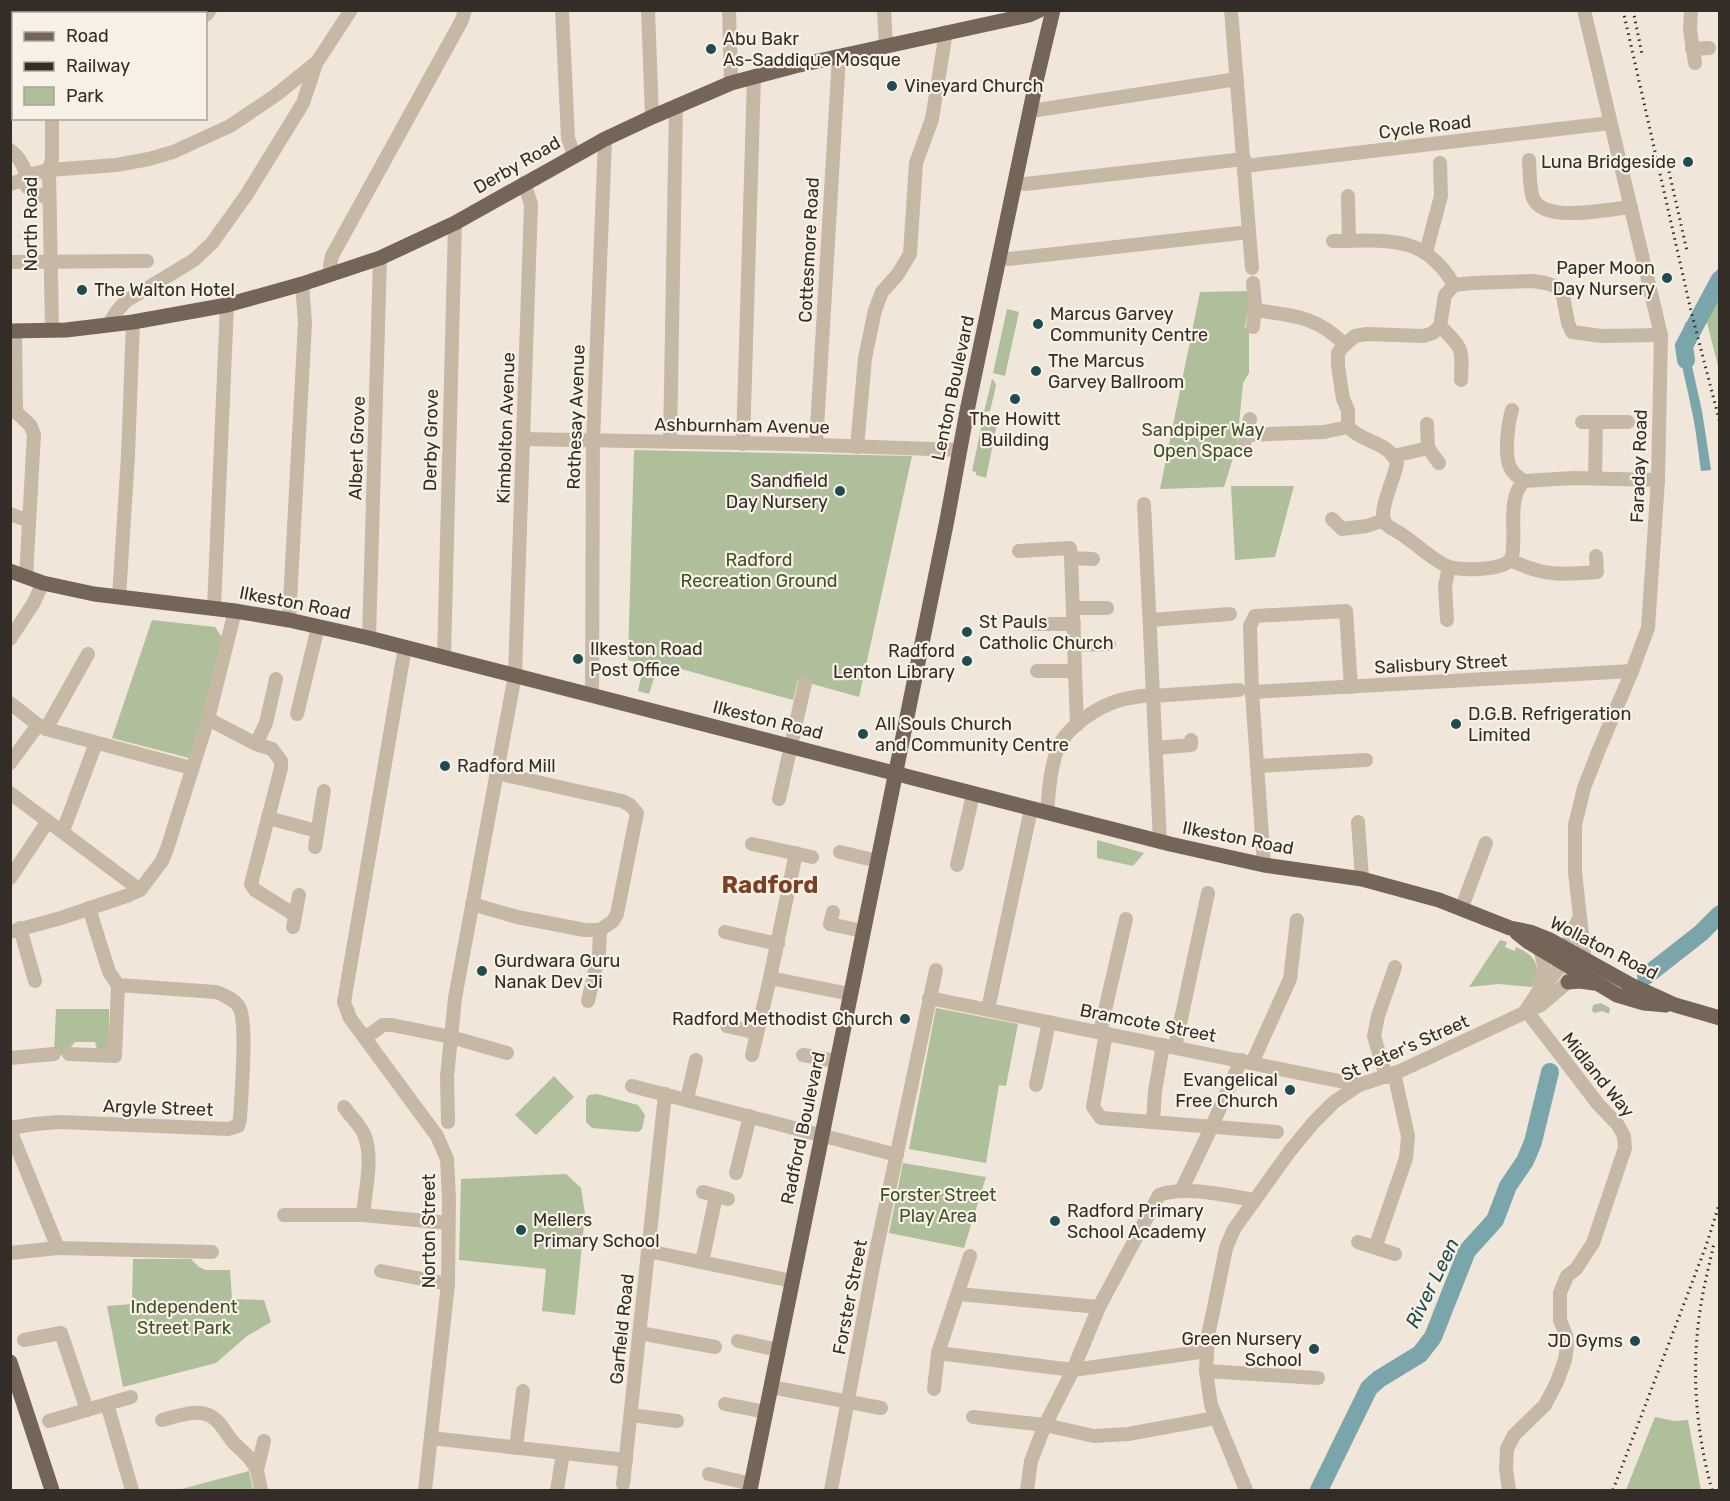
<svg xmlns="http://www.w3.org/2000/svg" width="1730" height="1501" viewBox="0 0 1730 1501" font-family="Rubik,sans-serif">
	<style>
		.green { fill: #afbe9b }
		.water { fill: #7aa5ab }
		.lines { fill: none; stroke-linecap: round; stroke-linejoin: round }
		.river { stroke: #7aa5ab; stroke-width: 18 }
		.minor { stroke: #c7b8a6; stroke-width: 14 }
		.major { stroke: #756458; stroke-width: 15 }
		.rail { stroke: #342c27; stroke-width: 3; stroke-dasharray: 1.5 4.5; stroke-linecap: butt }
		.poi-dot { fill: #1f4b52; stroke: #f8f1e5; stroke-width: 2 }
		.labels { text-anchor: middle; stroke-width: 4.5; stroke-linejoin: round; paint-order: stroke }
		.poi-label { font-size: 18px; fill: #342c27; stroke: #f8f1e5; text-anchor: start }
		.street-label { font-size: 18px; fill: #342c27; stroke: #f8f1e5 }
		.park-label { font-size: 18px; fill: #40502c; stroke: #f8f1e5 }
		.water-label { font-size: 20px; font-style: italic; fill: #1f4b52; stroke: #f8f1e5 }
		.district-label { font-size: 24px; font-weight: bold; fill: #7e4024; stroke: #f8f1e5 }
	</style>
	<rect width="100%" height="100%" fill="#f0e7da"/>
	<g class="green">
		<polygon points="1250,291 1245,328 1249,330 1249,373 1243,383 1237,445 1224,487 1160,489 1200,292"/>
		<polygon points="1719,294 1719,370 1706,318"/>
		<polygon points="1007,309 1019,312 1005,376 993,373"/>
		<polygon points="992,379 995,382 996,386 990,411 984,412"/>
		<polygon points="983,419 992,421 998,419 986,478 976,475 976,472 972,471"/>
		<polygon points="634,450 912,456 859,697 798,680 793,700 667,665 658,666 649,694 638,691 644,664 628,660"/>
		<polygon points="1231,486 1294,486 1275,557 1235,560"/>
		<polygon points="152,620 215,627 225,642 189,758 112,738"/>
		<polygon points="1097,840 1144,853 1133,866 1097,858"/>
		<path d="M1500,940L1507,942L1505,947L1515,951L1516,947C1537,956 1541,966 1532,987L1498,984L1469,987Z"/>
		<polygon points="1601,1003 1610,1008 1609,1014 1602,1011 1595,1013 1592,1011 1593,1005"/>
		<polygon points="936,1008 1018,1024 1006,1086 999,1085 986,1163 909,1149"/>
		<polygon points="56,1009 109,1009 109,1046 107,1049 97,1049 95,1042 75,1042 64,1055 54,1055"/>
		<polygon points="554,1076 574,1097 536,1135 515,1115"/>
		<polygon points="597,1094 638,1105 645,1115 642,1129 638,1132 592,1128 586,1122 586,1099 589,1095"/>
		<polygon points="903,1163 986,1177 964,1248 889,1233"/>
		<polygon points="566,1174 581,1188 585,1214 575,1315 542,1311 546,1269 459,1260 461,1179"/>
		<polygon points="133,1259 191,1259 199,1267 206,1270 230,1270 232,1299 264,1300 271,1322 247,1336 216,1363 123,1387 107,1306 132,1304"/>
		<polygon points="1655,1417 1674,1421 1688,1420 1701,1490 1626,1490"/>
		<polygon points="249,1471 253,1490 178,1490"/>
	</g>
	<g class="water">
		<polygon points="1719,266 1719,289 1706,318 1701,295 1708,292"/>
		<path d="M1686,321L1691,346L1689,353L1702,411L1711,470L1701,471C1698,450 1696,428 1691,407C1685,373 1675,356 1686,321Z"/>
		<polygon points="1719,905 1719,921 1678,957 1671,952 1697,930"/>
	</g>
	<g class="lines">
		<g class="river">
			<polyline points="1686,360 1684,346 1720,279"/>
			<polyline points="1646,976 1701,933 1720,914"/>
			<polyline points="1319,1490 1369,1388 1379,1379 1420,1354 1433,1337 1467,1251 1495,1220 1508,1186 1525,1161 1533,1142 1550,1072"/>
		</g>
		<g class="minor">
			<polyline points="562,10 568,138 574,155"/>
			<polyline points="648,10 652,117"/>
			<polyline points="729,10 731,83"/>
			<polyline points="884,10 886,46"/>
			<polyline points="1231,10 1252,268"/>
			<polyline points="1691,10 1690,30 1695,63"/>
			<polyline points="56,14 56,10"/>
			<polyline points="206,15 210,10"/>
			<polyline points="1692,49 1709,48"/>
			<polyline points="10,60 14,60"/>
			<polyline points="1031,111 1237,79"/>
			<path d="M10,150C22,159 27,172 27,187L36,194L49,198"/>
			<path d="M1529,160C1530,172 1529,187 1533,198C1544,224 1608,209 1631,207"/>
			<polyline points="1245,166 1610,123"/>
			<polyline points="1016,182 1025,184 1244,159"/>
			<polyline points="10,184 20,181 27,175 49,170 116,165 149,159 173,152 230,126 276,95 317,62 351,10"/>
			<polyline points="1348,196 1349,241"/>
			<path d="M1333,241C1386,241 1424,233 1454,285"/>
			<polyline points="1426,252 1441,196 1440,163"/>
			<polyline points="1000,258 1009,259 1249,232"/>
			<polyline points="10,262 147,261"/>
			<polyline points="332,274 330,265 332,256 462,20 465,10"/>
			<path d="M1254,310C1291,315 1318,316 1345,345"/>
			<polyline points="108,325 117,311 126,301 194,260 212,243 247,194 303,103 316,64"/>
			<path d="M1440,326C1464,350 1462,347 1461,380"/>
			<polyline points="1253,327 1255,305 1253,283"/>
			<polyline points="52,330 49,170 52,159 52,118"/>
			<polyline points="15,331 16,412 30,425 34,434 26,577"/>
			<path d="M1512,410C1508,423 1504,455 1510,467C1513,474 1518,477 1524,481"/>
			<polyline points="1582,422 1628,422"/>
			<polyline points="1427,424 1428,448 1439,463"/>
			<polyline points="1247,435 1324,432 1348,427"/>
			<polyline points="523,439 789,444 960,450"/>
			<polyline points="670,442 676,106"/>
			<polyline points="743,444 754,76"/>
			<polyline points="1244,444 1250,419"/>
			<polyline points="816,445 839,56"/>
			<polyline points="857,447 865,358 875,310 882,292 898,274 910,254 916,163 932,119 946,32"/>
			<polyline points="1394,456 1428,448"/>
			<polyline points="1595,478 1596,422"/>
			<path d="M1658,480L1573,478L1524,481C1508,497 1515,526 1513,547C1513,551 1512,557 1510,560C1502,571 1459,571 1447,566C1434,561 1413,541 1398,532C1393,529 1387,527 1384,521C1379,508 1395,478 1397,463C1387,440 1364,444 1348,427V410L1343,399L1338,366V353L1344,345L1355,336L1367,334L1423,336L1433,333L1440,326L1445,295L1454,285L1472,283L1532,281L1546,283L1557,287L1563,296L1568,323L1572,332L1601,336L1661,335"/>
			<polyline points="1144,504 1160,842"/>
			<polyline points="10,514 29,521"/>
			<polyline points="1332,519 1342,529 1367,526 1384,520"/>
			<polyline points="1019,551 1070,548 1071,558 1093,559"/>
			<polyline points="1071,558 1077,725"/>
			<path d="M1510,560C1544,576 1560,575 1597,572L1596,556"/>
			<polyline points="119,597 128,456 133,322"/>
			<polyline points="214,608 227,305"/>
			<polyline points="1073,608 1107,608"/>
			<polyline points="289,620 305,323 302,284"/>
			<polyline points="1150,620 1230,614"/>
			<polyline points="1447,620 1445,586 1449,567"/>
			<polyline points="1034,624 1074,624"/>
			<polyline points="369,638 380,258"/>
			<polyline points="10,639 33,604 43,583"/>
			<polyline points="1074,645 1109,644"/>
			<polyline points="405,647 344,1002 350,1018 437,1136 447,1159 449,1198 448,1284 425,1490"/>
			<polyline points="444,658 455,223"/>
			<polyline points="1037,671 1075,671"/>
			<polyline points="1252,692 1632,671"/>
			<polyline points="592,695 593,441 605,139"/>
			<polyline points="1153,696 1239,690"/>
			<polyline points="10,703 38,725 46,729 191,768"/>
			<polyline points="297,714 318,627"/>
			<polyline points="208,719 256,744 272,749 281,761 281,768 251,884 255,890 295,915"/>
			<polyline points="46,729 88,654"/>
			<polyline points="256,744 266,723 276,679"/>
			<polyline points="1156,748 1191,745 1191,740"/>
			<polyline points="10,763 38,725"/>
			<polyline points="1258,766 1366,760"/>
			<polyline points="10,793 140,890"/>
			<polyline points="779,799 805,683"/>
			<path d="M1047,812C1049,791 1050,768 1058,748C1068,725 1098,707 1120,700C1131,697 1142,696 1153,695"/>
			<polyline points="268,818 317,831"/>
			<polyline points="1358,822 1362,879"/>
			<polyline points="63,831 96,743"/>
			<polyline points="752,844 812,857"/>
			<polyline points="315,847 324,791"/>
			<polyline points="840,852 877,861"/>
			<polyline points="957,865 973,794"/>
			<polyline points="1264,865 1252,692 1250,626 1255,616 1346,611 1351,687"/>
			<polyline points="10,878 48,821"/>
			<polyline points="472,904 517,917 585,930 600,930 613,921 617,914 637,813 630,805 622,801 496,773"/>
			<polyline points="1462,907 1486,843"/>
			<polyline points="833,912 830,924 862,931"/>
			<polyline points="293,927 299,895"/>
			<polyline points="20,928 35,981"/>
			<polyline points="10,932 61,918 129,895 140,890 162,861 167,849 208,719 235,611"/>
			<polyline points="725,932 778,944"/>
			<polyline points="770,978 850,994"/>
			<polyline points="1539,990 1544,965 1540,949"/>
			<polyline points="929,998 1359,1085"/>
			<polyline points="588,1001 599,954 600,930"/>
			<polyline points="988,1009 1031,809"/>
			<polyline points="1526,1010 1538,992 1557,971 1578,920"/>
			<polyline points="727,1026 757,1033"/>
			<polyline points="1100,1032 1126,919"/>
			<polyline points="1106,1033 1093,1107 1101,1118 1277,1132"/>
			<polyline points="365,1038 383,1025 392,1025 451,1037 507,1053"/>
			<polyline points="1175,1047 1208,893"/>
			<polyline points="69,1054 115,1056 118,985"/>
			<polyline points="752,1055 770,978 796,853"/>
			<polyline points="803,1055 836,1061"/>
			<polyline points="10,1058 54,1054"/>
			<polyline points="1252,1063 1290,979 1297,920"/>
			<polyline points="1386,1077 1374,1036 1378,1016 1395,967"/>
			<polyline points="1036,1085 1049,1022"/>
			<polyline points="632,1086 897,1155"/>
			<polyline points="687,1099 696,1060"/>
			<path d="M344,1107C350,1116 360,1125 364,1134C374,1158 365,1191 363,1215"/>
			<polyline points="1153,1121 1155,1091 1163,1045"/>
			<polyline points="448,1122 447,1076 455,998 515,675 531,204 524,183"/>
			<path d="M10,1128L35,1124L60,1122L228,1129L238,1126L240,1119C241,1099 248,1021 239,1007C234,999 224,995 216,992L118,985L109,972L89,908"/>
			<polyline points="10,1130 58,1248"/>
			<polyline points="736,1173 750,1116"/>
			<polyline points="1181,1191 1212,1126 1241,1060"/>
			<polyline points="703,1192 728,1199"/>
			<polyline points="284,1215 363,1215 448,1223"/>
			<polyline points="1358,1242 1395,1254"/>
			<polyline points="1375,1248 1406,1158 1408,1136 1394,1073"/>
			<polyline points="648,1251 792,1281"/>
			<polyline points="10,1253 58,1248 212,1252"/>
			<polyline points="702,1262 716,1196"/>
			<polyline points="381,1271 448,1284"/>
			<polyline points="958,1294 1099,1307"/>
			<polyline points="640,1333 715,1347"/>
			<polyline points="24,1340 61,1333 87,1410"/>
			<polyline points="738,1341 778,1350"/>
			<polyline points="938,1353 1073,1370 1207,1351"/>
			<polyline points="1206,1371 1318,1378"/>
			<polyline points="771,1387 881,1408"/>
			<polyline points="934,1389 938,1353 970,1256"/>
			<polyline points="107,1404 132,1490"/>
			<polyline points="725,1404 766,1412"/>
			<polyline points="631,1415 677,1421"/>
			<polyline points="973,1417 1045,1425 1094,1436 1128,1434 1216,1418"/>
			<path d="M162,1420C182,1415 204,1405 219,1423C224,1429 228,1436 233,1442C245,1454 248,1454 257,1470"/>
			<polyline points="49,1421 131,1397"/>
			<polyline points="431,1438 626,1460"/>
			<polyline points="516,1448 523,1391"/>
			<polyline points="709,1474 751,1484"/>
			<polyline points="623,1484 665,1094"/>
			<polyline points="261,1490 257,1470 264,1441"/>
			<polyline points="557,1490 563,1453"/>
			<polyline points="831,1490 875,1256 936,970"/>
			<path d="M1027,1490L1031,1461L1045,1425L1073,1370L1099,1307L1159,1195C1184,1185 1228,1196 1255,1200"/>
			<polyline points="1246,1490 1211,1405 1206,1371 1208,1335 1213,1312 1226,1248 1234,1229 1290,1151 1314,1122 1334,1102 1359,1085 1398,1072 1541,1005 1568,982 1584,953 1575,872 1575,825 1584,788 1598,752 1632,671 1648,628 1658,480 1661,335 1584,10"/>
			<polyline points="1509,1490 1506,1469 1507,1449 1514,1435 1545,1405 1557,1382 1565,1360 1567,1346 1566,1335 1560,1320 1560,1293 1567,1276 1576,1269 1593,1243 1625,1148 1624,1136 1618,1125 1598,1104 1526,1010"/>
		</g>
		<g class="major">
			<polyline points="10,331 66,330 133,322 227,305 302,284 380,258 455,223 605,139 652,117 731,83 795,66 1029,15 1040,10"/>
			<polyline points="10,571 43,583 94,594 235,611 289,620 369,638 1170,844 1264,865 1362,879 1439,900 1510,928 1530,932 1550,940 1631,985 1675,1005 1720,1018"/>
			<polyline points="1517,933 1527,941 1617,995 1644,1003 1666,1005"/>
			<polyline points="1568,982 1580,981 1594,983"/>
			<polyline points="10,1362 52,1490"/>
			<polyline points="750,1490 947,520 967,411 1037,77 1053,10"/>
		</g>
		<g class="rail">
			<polyline points="1623,10 1691,311 1720,423"/>
			<polyline points="1633,10 1642,54"/>
			<polyline points="1665,154 1687,251"/>
			<polyline points="1613,1490 1706,1246 1720,1202"/>
			<path d="M1712,1490C1696,1433 1691,1370 1700,1311C1703,1289 1709,1266 1714,1243"/>
		</g>
	</g>
	<g class="poi-dot">
		<circle cx="711" cy="49" r="6"/>
		<circle cx="892" cy="86" r="6"/>
		<circle cx="1688" cy="162" r="6"/>
		<circle cx="1667" cy="278" r="6"/>
		<circle cx="82" cy="290" r="6"/>
		<circle cx="1038" cy="324" r="6"/>
		<circle cx="1036" cy="371" r="6"/>
		<circle cx="1015" cy="399" r="6"/>
		<circle cx="840" cy="491" r="6"/>
		<circle cx="967" cy="632" r="6"/>
		<circle cx="578" cy="659" r="6"/>
		<circle cx="967" cy="661" r="6"/>
		<circle cx="1456" cy="724" r="6"/>
		<circle cx="863" cy="734" r="6"/>
		<circle cx="445" cy="766" r="6"/>
		<circle cx="482" cy="971" r="6"/>
		<circle cx="905" cy="1019" r="6"/>
		<circle cx="1290" cy="1090" r="6"/>
		<circle cx="1055" cy="1221" r="6"/>
		<circle cx="521" cy="1230" r="6"/>
		<circle cx="1635" cy="1341" r="6"/>
		<circle cx="1314" cy="1349" r="6"/>
	</g>
	<g class="labels">
		<g class="poi-label">
			<text x="723" y="45">Abu Bakr<tspan x="723" dy="21">As-Saddique Mosque</tspan></text>
			<text x="904" y="92">Vineyard Church</text>
			<text x="1676" y="168" text-anchor="end">Luna Bridgeside</text>
			<text x="1655" y="274" text-anchor="end">Paper Moon<tspan x="1655" dy="21">Day Nursery</tspan></text>
			<text x="94" y="296">The Walton Hotel</text>
			<text x="1050" y="320">Marcus Garvey<tspan x="1050" dy="21">Community Centre</tspan></text>
			<text x="1048" y="367">The Marcus<tspan x="1048" dy="21">Garvey Ballroom</tspan></text>
			<text x="1015" y="425" text-anchor="middle">The Howitt<tspan x="1015" dy="21">Building</tspan></text>
			<text x="828" y="487" text-anchor="end">Sandfield<tspan x="828" dy="21">Day Nursery</tspan></text>
			<text x="979" y="628">St Pauls<tspan x="979" dy="21">Catholic Church</tspan></text>
			<text x="590" y="655">Ilkeston Road<tspan x="590" dy="21">Post Office</tspan></text>
			<text x="955" y="657" text-anchor="end">Radford<tspan x="955" dy="21">Lenton Library</tspan></text>
			<text x="1468" y="720">D.G.B. Refrigeration<tspan x="1468" dy="21">Limited</tspan></text>
			<text x="875" y="730">All Souls Church<tspan x="875" dy="21">and Community Centre</tspan></text>
			<text x="457" y="772">Radford Mill</text>
			<text x="494" y="967">Gurdwara Guru<tspan x="494" dy="21">Nanak Dev Ji</tspan></text>
			<text x="893" y="1025" text-anchor="end">Radford Methodist Church</text>
			<text x="1278" y="1086" text-anchor="end">Evangelical<tspan x="1278" dy="21">Free Church</tspan></text>
			<text x="1067" y="1217">Radford Primary<tspan x="1067" dy="21">School Academy</tspan></text>
			<text x="533" y="1226">Mellers<tspan x="533" dy="21">Primary School</tspan></text>
			<text x="1302" y="1345" text-anchor="end">Green Nursery<tspan x="1302" dy="21">School</tspan></text>
			<text x="1623" y="1347" text-anchor="end">JD Gyms</text>
		</g>
		<g class="street-label">
			<text transform="translate(1425 127) rotate(-7)" y="6">Cycle Road</text>
			<text transform="translate(517 165) rotate(-30)" y="6">Derby Road</text>
			<text transform="translate(31 224) rotate(-90)" y="6">North Road</text>
			<text transform="translate(809 250) rotate(-87)" y="6">Cottesmore Road</text>
			<text transform="translate(953 388) rotate(-78)" y="6">Lenton Boulevard</text>
			<text transform="translate(576 417) rotate(-88)" y="6">Rothesay Avenue</text>
			<text transform="translate(742 426) rotate(1)" y="6">Ashburnham Avenue</text>
			<text transform="translate(506 428) rotate(-88)" y="6">Kimbolton Avenue</text>
			<text transform="translate(431 440) rotate(-89)" y="6">Derby Grove</text>
			<text transform="translate(357 448) rotate(-88)" y="6">Albert Grove</text>
			<text transform="translate(1639 466) rotate(-88)" y="6">Faraday Road</text>
			<text transform="translate(295 603) rotate(11)" y="6">Ilkeston Road</text>
			<text transform="translate(1441 664) rotate(-3)" y="6">Salisbury Street</text>
			<text transform="translate(768 720) rotate(14)" y="6">Ilkeston Road</text>
			<text transform="translate(1238 838) rotate(11)" y="6">Ilkeston Road</text>
			<text transform="translate(1604 948) rotate(27)" y="6">Wollaton Road</text>
			<text transform="translate(1148 1023) rotate(11)" y="6">Bramcote Street</text>
			<text transform="translate(1405 1048) rotate(-24)" y="6">St Peter's Street</text>
			<text transform="translate(1598 1075) rotate(51)" y="6">Midland Way</text>
			<text transform="translate(158 1108) rotate(2)" y="6">Argyle Street</text>
			<text transform="translate(803 1128) rotate(-78)" y="6">Radford Boulevard</text>
			<text transform="translate(429 1231) rotate(-90)" y="6">Norton Street</text>
			<text transform="translate(850 1297) rotate(-79)" y="6">Forster Street</text>
			<text transform="translate(622 1329) rotate(-84)" y="6">Garfield Road</text>
		</g>
		<g class="park-label">
			<text x="1203" y="436">Sandpiper Way<tspan x="1203" dy="21">Open Space</tspan></text>
			<text x="759" y="566">Radford<tspan x="759" dy="21">Recreation Ground</tspan></text>
			<text x="938" y="1201">Forster Street<tspan x="938" dy="21">Play Area</tspan></text>
			<text x="184" y="1313">Independent<tspan x="184" dy="21">Street Park</tspan></text>
		</g>
		<g class="water-label">
			<text transform="translate(1432 1283) rotate(-64)" y="7">River Leen</text>
		</g>
		<g class="district-label">
			<text x="770" y="893">Radford</text>
		</g>
	</g>
	<rect width="1730" height="1501" fill="none" stroke="#342c27" stroke-width="24"/>
	<rect x="12" y="12" width="195" height="108" fill="#f8f1e5" stroke="#aaa299" stroke-width="1.5"/>
	<rect x="24" y="32" width="30" height="9" fill="#756458" stroke="#aaa299" stroke-width="1.5"/>
	<text x="66" y="42" font-size="18" fill="#342c27">Road</text>
	<rect x="24" y="62" width="30" height="9" fill="#342c27" stroke="#aaa299" stroke-width="1.5"/>
	<text x="66" y="72" font-size="18" fill="#342c27">Railway</text>
	<rect x="24" y="87" width="30" height="18" fill="#afbe9b" stroke="#aaa299" stroke-width="1.5"/>
	<text x="66" y="102" font-size="18" fill="#342c27">Park</text>
</svg>
